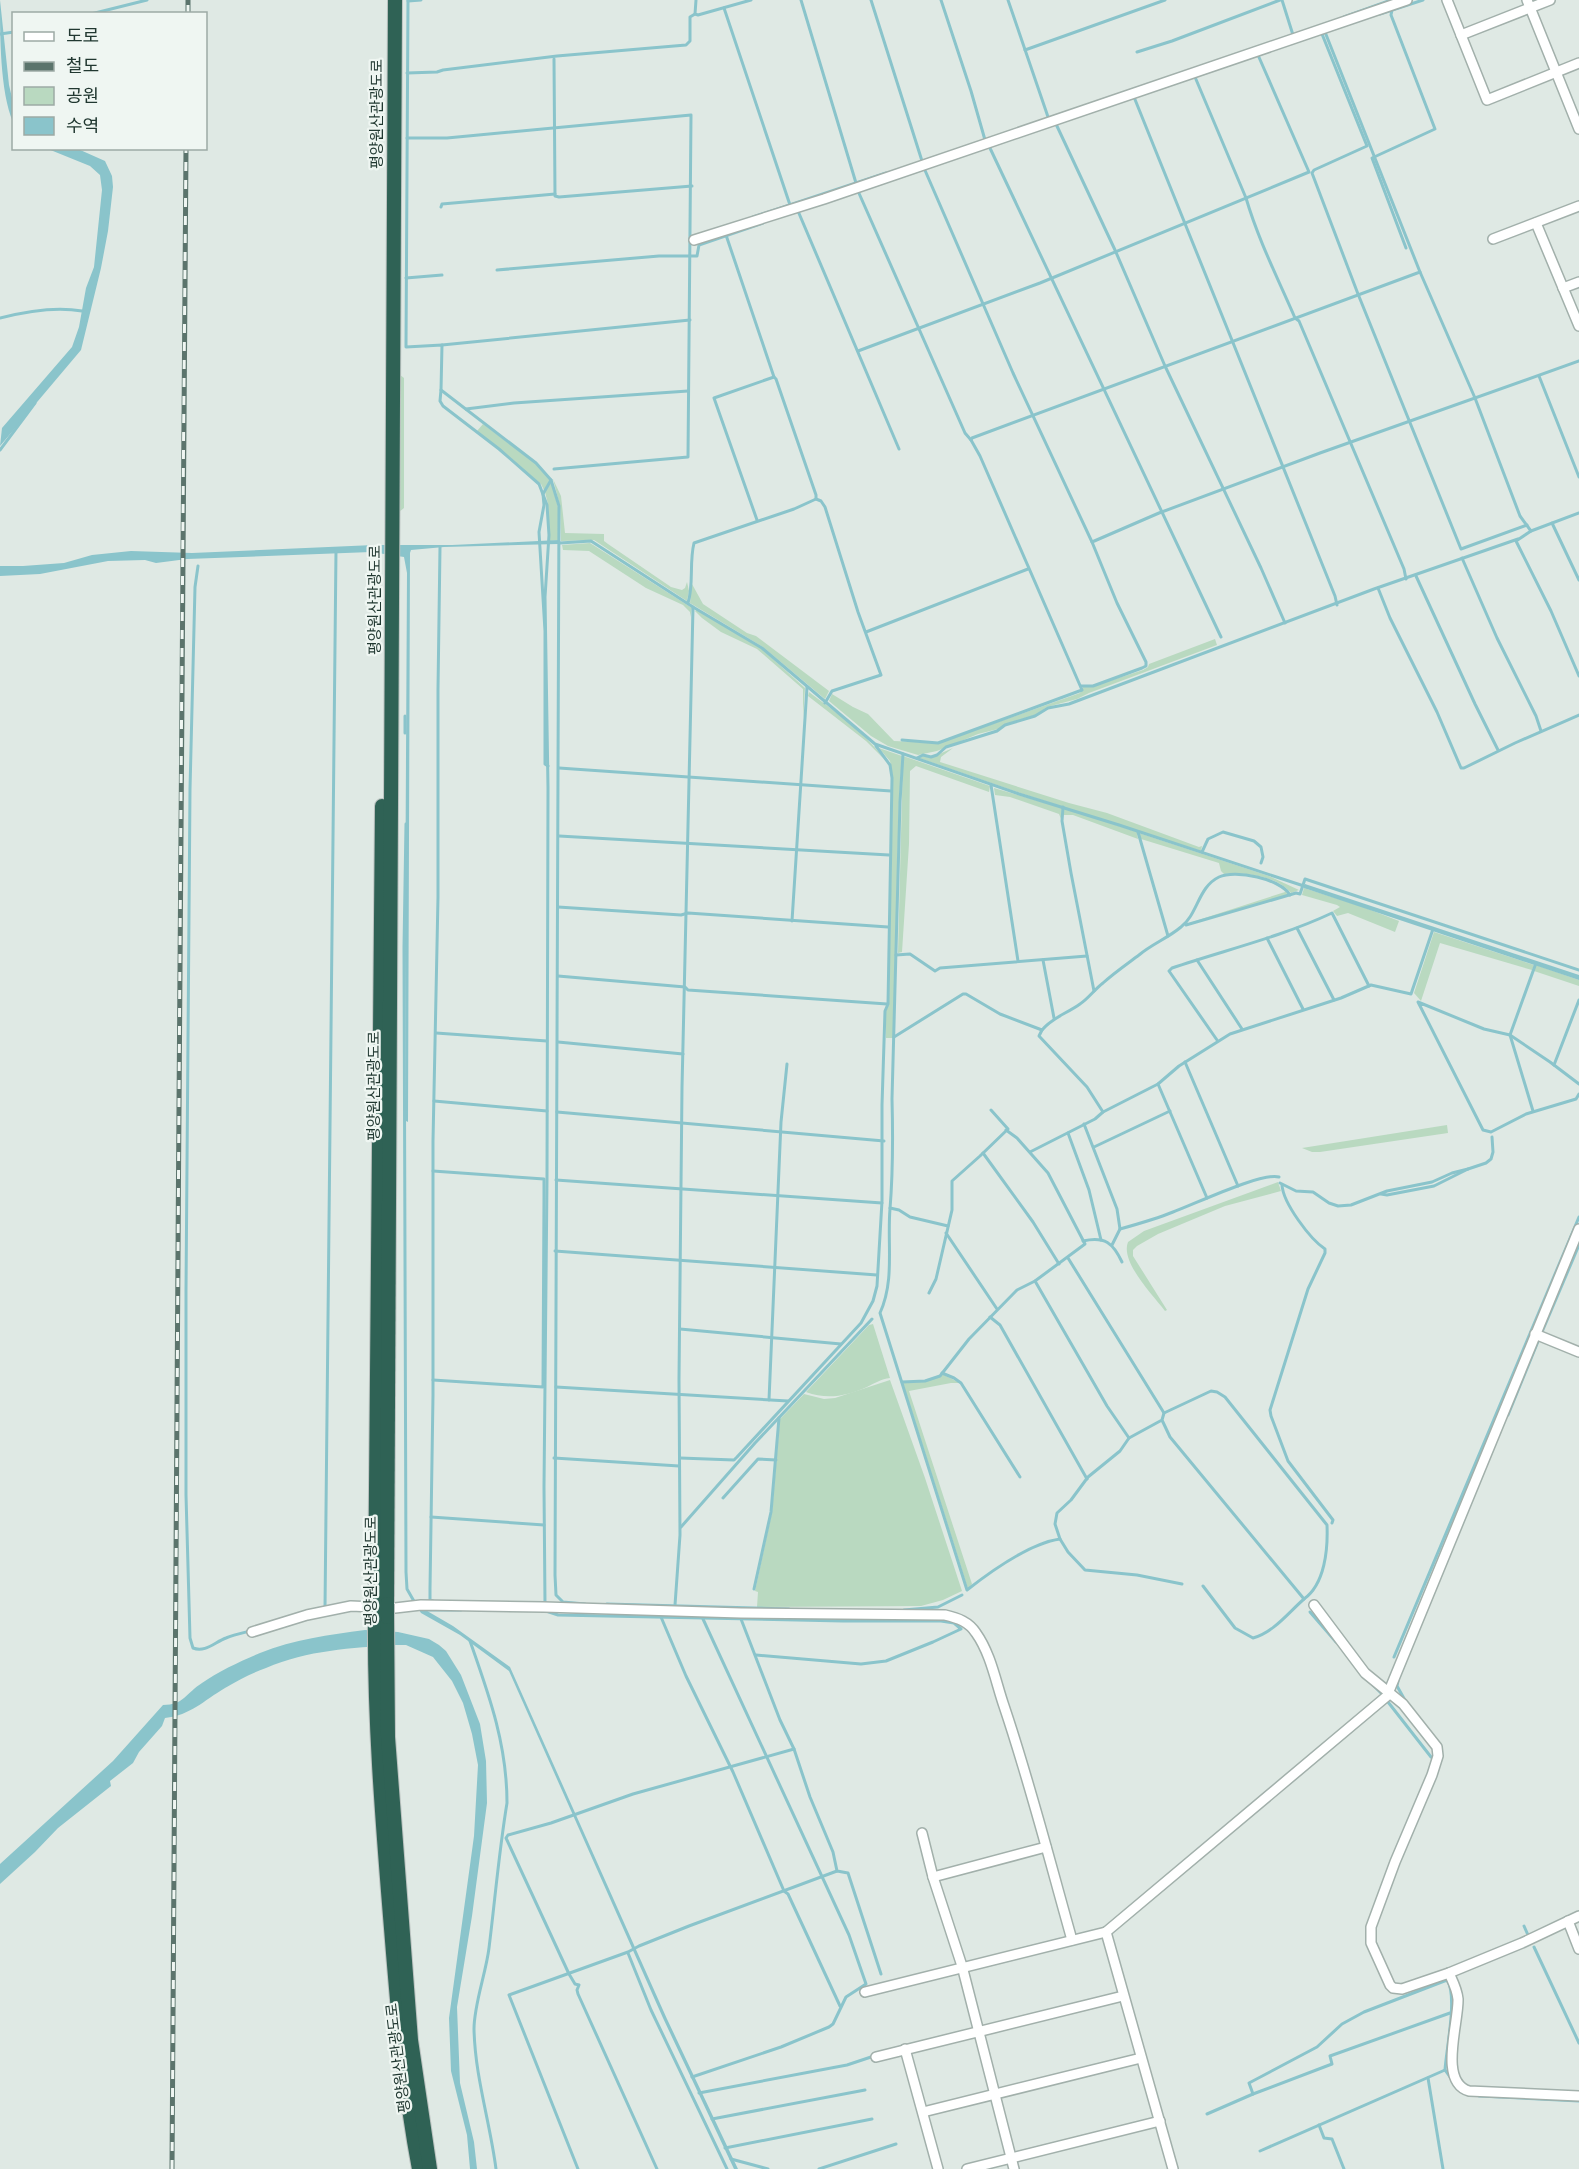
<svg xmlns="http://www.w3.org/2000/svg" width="1579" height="2169" viewBox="0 0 1579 2169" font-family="'PT Sans Narrow','Noto Sans KR',sans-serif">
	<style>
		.green { fill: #b9d9c0 }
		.water { fill: #8ac4cb }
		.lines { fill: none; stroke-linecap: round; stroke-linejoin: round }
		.stream { stroke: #8ac4cb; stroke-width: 3 }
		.minor-casing { stroke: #a2b0ab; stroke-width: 12 }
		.highway-casing { stroke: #bcc3c1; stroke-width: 16 }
		.minor { stroke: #fff; stroke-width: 9 }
		.highway { stroke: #2f6255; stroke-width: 14 }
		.rail-casing { stroke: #5b746c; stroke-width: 5 }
		.rail { stroke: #eff6f2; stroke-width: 3; stroke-dasharray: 9; stroke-linecap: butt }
		.highway-bridge-casing { stroke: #bcc3c1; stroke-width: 16; stroke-linecap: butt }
		.highway-bridge { stroke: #2f6255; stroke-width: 14 }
		.labels { text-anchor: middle; stroke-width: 4.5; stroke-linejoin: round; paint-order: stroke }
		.street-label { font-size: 15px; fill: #213831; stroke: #eff6f2 }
	</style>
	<rect width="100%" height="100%" fill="#dfe9e4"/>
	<g class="green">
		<polygon points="400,375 404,378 404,508 399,512"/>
		<polygon points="483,424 536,464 550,480 544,490 541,484 477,431"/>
		<polygon points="553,479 561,496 565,533 604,534 604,541 608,544 671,587 682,590 685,588 687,582 689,591 687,601 594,540 561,541 560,506"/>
		<polygon points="551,482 558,507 559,540 549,541 548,504 545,492"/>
		<polygon points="590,543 692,608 690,617 690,612 683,605 646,588 589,551 563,550 562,545"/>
		<polygon points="692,584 703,604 747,633 756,636 829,691 825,699 763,647 690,603"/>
		<polygon points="697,610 762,649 805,688 803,718 803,689 757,649 721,632 702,618 695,611"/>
		<polygon points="1215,639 1217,645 1089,693 1077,699 1047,707 1035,715 1005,724 998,729 978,734 937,751 918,755 888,746 871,736 829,701 832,694 853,707 868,714 894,741 939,743 1080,693 1083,687 1091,687 1143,670 1148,667 1149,664"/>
		<path d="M809,692C835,712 865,732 884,759L866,741L808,696Z"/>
		<polygon points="879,748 902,756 899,802 893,1038 886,1038 886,1011 889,1004 893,778 890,761"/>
		<polygon points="953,748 941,757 940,762 1069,803 1107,813 1199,847 1202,846 1201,851 1020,793 919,758 924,756 930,758"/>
		<polygon points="903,756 990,786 989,792 916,766 910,771 909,844 902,952 898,953"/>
		<polygon points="994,788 1062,808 1061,819 1059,814 1010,797 995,795"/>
		<polygon points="1064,808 1137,832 1138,839 1073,815 1063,815"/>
		<path d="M1139,833L1269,876L1299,890L1291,893C1277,876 1245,872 1224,874L1221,871L1219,863L1141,839Z"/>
		<polygon points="1283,888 1288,895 1186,924 1285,892"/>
		<polygon points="1304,888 1363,907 1399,921 1395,932 1348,913 1337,916 1333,911 1340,907 1337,905 1302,895"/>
		<polygon points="1434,932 1534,965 1532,970 1440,943 1421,1001 1414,993"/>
		<polygon points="1536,965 1579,980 1579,986 1534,971"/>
		<polygon points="1447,1125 1448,1133 1320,1152 1312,1152 1302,1148"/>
		<path d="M1278,1182L1281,1191L1225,1206L1158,1234L1137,1246L1133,1250V1256L1167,1310L1165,1311C1153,1295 1120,1262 1128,1242L1144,1231Z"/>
		<path d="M873,1324L890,1378C881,1379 875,1383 867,1387C847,1396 827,1400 806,1392L869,1325Z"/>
		<polygon points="942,1374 960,1383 951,1383 909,1391 972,1584 968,1589 903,1383 926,1381"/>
		<polygon points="890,1380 925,1478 962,1591 943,1600 921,1606 757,1607 758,1592 755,1591 772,1512 780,1419 804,1394 824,1399 835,1398"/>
	</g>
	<g class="water">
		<path d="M0,0L9,85L13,102V122C0,92 0,35 0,0Z"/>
		<polygon points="48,149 78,149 105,161 112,176 113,187 108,231 101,268 81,350 0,446 2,428 72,347 79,327 86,288 94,267 102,190 100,175 90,166"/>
		<polygon points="559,540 558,544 444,547 411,550 410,553 408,1122 406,1121 405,943 407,573 404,557 371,552 187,559 156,563 145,560 108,561 40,574 0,576 0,566 23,566 64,563 92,555 131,551 192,553 374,545 452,545"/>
		<polygon points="1305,884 1579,975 1579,980 1304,888"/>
		<polygon points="422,1608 453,1626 510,1667 667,2019 738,2169 734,2169 663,2018 509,1671 460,1635 421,1613 419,1610"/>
		<path d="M365,1630L398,1632L429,1639L439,1645L446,1651L461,1675L480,1724L486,1761L487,1803L472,1916L457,2007L460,2083L474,2142L477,2169H470L467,2135L451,2071L449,2018L474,1836L478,1765L472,1734L463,1703L452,1681L433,1657L406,1645H396C351,1648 308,1650 266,1668C252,1673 238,1680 225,1688C203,1701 191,1715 165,1718L162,1726L139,1752L133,1763L110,1781L111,1786L58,1828L35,1852L0,1884V1864L113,1761L163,1705C184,1705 186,1693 202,1683C219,1671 241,1661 260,1653C294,1639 329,1635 365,1630Z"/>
	</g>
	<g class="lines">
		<g class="stream">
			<polyline points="408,0 406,347 442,345 441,390 536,463 551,480 559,506 555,1575 556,1595 563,1602 585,1604"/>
			<polyline points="696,0 695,14 698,15 751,0"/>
			<polyline points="801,0 856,183"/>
			<polyline points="871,0 922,161"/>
			<polyline points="941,0 971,91 985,140"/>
			<polyline points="1008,0 1046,111 1048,117 1046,120"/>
			<polyline points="1282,0 1293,35"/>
			<polyline points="408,1 421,0"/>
			<polyline points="724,8 790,205"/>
			<polyline points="1392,10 1391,15 1435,129 1372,158 1406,248"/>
			<polyline points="91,14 147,0"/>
			<polyline points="1380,14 1423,0"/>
			<polyline points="1344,17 1391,0"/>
			<polyline points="0,34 14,32"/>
			<polyline points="1322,34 1367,146 1314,170 1312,173 1358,294 1461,549 1527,525"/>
			<polyline points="1025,50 1165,0"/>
			<polyline points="1137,52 1172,41 1280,0"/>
			<polyline points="554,59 555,196 559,197 692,186"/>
			<polyline points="407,73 437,72 443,70 557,56 686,45 690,41 690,17 695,14"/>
			<path d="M1195,77L1246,198C1258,239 1278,279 1295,318L1299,321L1404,569L1406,579"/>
			<polyline points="1134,97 1335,596 1337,605"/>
			<polyline points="1056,124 1115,250 1165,366 1261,568 1285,623"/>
			<polyline points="407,138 447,138 691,115 688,457 554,469"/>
			<polyline points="989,146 1221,637"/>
			<polyline points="924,168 1013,373 1092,542 1117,603 1146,662 1146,666 1142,668 1093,686 1081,686"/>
			<polyline points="858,191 965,433 971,440"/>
			<polyline points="441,207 442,204 555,194"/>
			<polyline points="798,211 899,449"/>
			<polyline points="753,217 886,173"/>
			<polyline points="726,235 774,377 714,398 757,520"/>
			<polyline points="497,270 659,256 697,256 699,245 763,223"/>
			<polyline points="1420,272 1475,398 1520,516 1531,531 1516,541 1551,611 1579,676"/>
			<polyline points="406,278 442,275"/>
			<path d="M0,318C27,311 55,306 82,311"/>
			<polyline points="442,345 690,320"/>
			<polyline points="858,351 1040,283 1309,172 1258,55"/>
			<polyline points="1539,376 1579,477"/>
			<polyline points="441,390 440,401 443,406 499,449 539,484 547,505 549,535 545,597 548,788 547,1178 544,1487 545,1603 542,1603"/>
			<polyline points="466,409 514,403 688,391"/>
			<polyline points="0,450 35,403"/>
			<polyline points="816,499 821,501 825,507 858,612 881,675 832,691 825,703"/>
			<polyline points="1552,523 1579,580"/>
			<polyline points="1531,531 1579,513"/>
			<polyline points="1092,542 1159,513 1320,453 1579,361"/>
			<polyline points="560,543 591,541 693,607 762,648 875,744 1019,794 1119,825 1307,887"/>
			<polyline points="1462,558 1497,638 1536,716 1541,731"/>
			<path d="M198,566L195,587L190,789L186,1291V1495L190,1638L193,1648C205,1653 215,1642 226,1638C233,1635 242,1633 250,1631"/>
			<polyline points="1416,576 1475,704 1498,750"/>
			<polyline points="1378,588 1390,618 1437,712 1461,768 1464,768 1515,743 1579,715"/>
			<path d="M688,603C694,584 689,563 694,543L794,509L816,499V495L776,379L774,377"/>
			<polyline points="866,632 1028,569"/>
			<polyline points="405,733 405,716"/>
			<polyline points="902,740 938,743 1082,690 980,456 971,440 972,438 1420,272 1325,32 1328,31"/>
			<path d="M903,754L900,802L892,1099C893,1136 893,1172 890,1209C887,1244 895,1280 880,1313L967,1590C990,1572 1031,1543 1060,1539"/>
			<polyline points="917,758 923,755 931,757 937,755 946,747 997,731 1005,725 1035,716 1048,708 1069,704 1374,589 1518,539"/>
			<polyline points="548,766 545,764 545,631 539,532 544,505 543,494 551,480"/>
			<polyline points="559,768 891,791"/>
			<polyline points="991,785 1018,961"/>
			<polyline points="1063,807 1062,821 1071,873 1094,991"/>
			<polyline points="406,824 404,947 406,1572 407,1589 415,1603"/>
			<polyline points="1138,832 1168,936"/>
			<polyline points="559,836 889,855"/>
			<polyline points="1202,852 1208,839 1223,832 1254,841 1261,847 1263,857 1261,863"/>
			<polyline points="558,907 681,915 688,913 888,927"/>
			<polyline points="792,921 807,687"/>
			<polyline points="1186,925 1296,893 1300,894 1305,879 1579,970"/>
			<polyline points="1297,928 1334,1000"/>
			<polyline points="1267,938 1303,1009"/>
			<polyline points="896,955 910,954 935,971 940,968 1087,956"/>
			<polyline points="1043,960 1054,1018"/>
			<polyline points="1197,960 1242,1029"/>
			<polyline points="558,976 685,987 688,990 887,1004"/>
			<polyline points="436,1033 547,1041"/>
			<path d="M894,1037L963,994H966L1000,1014L1042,1030C1053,1017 1066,1014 1080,1004C1088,999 1095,989 1103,983C1114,973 1127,964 1139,955C1152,944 1168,938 1181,927C1198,914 1198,887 1219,877C1235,869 1281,879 1290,895"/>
			<path d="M1217,1040L1169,971L1172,968C1225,950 1281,937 1332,913L1369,986"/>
			<polyline points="558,1042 683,1054"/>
			<polyline points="1185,1062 1238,1186"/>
			<polyline points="1554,1065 1579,1000"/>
			<polyline points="1158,1084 1207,1198"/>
			<polyline points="1579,1084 1550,1062 1510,1035 1484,1029 1418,1002 1483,1130 1491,1132 1526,1114 1576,1099 1579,1094"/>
			<polyline points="434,1101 547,1111"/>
			<polyline points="1533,1111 1510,1035 1536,963"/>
			<polyline points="557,1112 884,1141"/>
			<polyline points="1103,1112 1158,1084 1179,1066 1230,1034 1341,998 1371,985 1411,994 1433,929"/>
			<polyline points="1084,1124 1117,1209 1120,1229 1112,1245"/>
			<polyline points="1068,1133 1089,1190 1101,1240"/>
			<polyline points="1094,1147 1170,1111"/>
			<polyline points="1030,1152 1095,1119 1103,1112 1087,1087 1039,1036 1042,1030"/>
			<polyline points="983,1153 1033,1222 1059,1264"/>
			<polyline points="556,1180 882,1203"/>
			<polyline points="1280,1183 1296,1191 1313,1192 1329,1203 1338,1206 1351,1205 1387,1191 1432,1182 1452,1173 1468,1169"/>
			<path d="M1282,1185C1283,1203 1310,1239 1325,1249V1253L1308,1289L1270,1410L1271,1416L1288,1461L1333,1520L1332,1523"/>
			<polyline points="1381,1194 1387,1195 1434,1186 1468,1169 1486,1163 1491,1159 1493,1152 1492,1137"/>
			<polyline points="890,1208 899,1210 910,1217 948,1226"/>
			<path d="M1120,1229C1138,1224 1156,1219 1173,1212C1193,1205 1261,1172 1279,1177"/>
			<polyline points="946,1233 997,1309"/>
			<path d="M1083,1241C1105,1236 1113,1243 1122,1262"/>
			<polyline points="555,1251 877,1275"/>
			<polyline points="1068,1258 1164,1413"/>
			<polyline points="1035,1281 1107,1406 1129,1438"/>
			<polyline points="929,1293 936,1279 952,1210 952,1181 980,1156 1008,1129 991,1110"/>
			<polyline points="990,1317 1000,1325 1087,1479"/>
			<polyline points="680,1329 841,1344"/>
			<polyline points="1542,1332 1579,1245"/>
			<polyline points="942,1373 954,1378 961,1383 1020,1477"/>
			<polyline points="433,1380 543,1387 544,1197 544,1179 433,1171"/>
			<polyline points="902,1382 925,1381 940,1376 969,1339 1017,1290 1035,1281 1085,1244 1048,1173 1017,1138 1006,1130"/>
			<polyline points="556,1387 788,1401"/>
			<polyline points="769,1400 781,1122 787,1064"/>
			<polyline points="1508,1415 1539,1339"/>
			<path d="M1162,1420L1170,1437L1304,1599C1325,1584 1328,1549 1327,1525L1225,1397L1217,1392L1211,1391L1164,1413L1162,1420L1129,1438L1120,1451L1088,1477L1071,1500L1057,1513L1055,1524L1060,1539L1068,1552L1085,1570L1137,1575L1182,1584"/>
			<polyline points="554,1458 679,1466"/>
			<polyline points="680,1458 734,1460 737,1457 861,1323 873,1301 877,1286 882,1201 882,1105 885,1011 888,1004 892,778 890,765 876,746"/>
			<polyline points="723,1498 758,1459 776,1460"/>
			<polyline points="431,1517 544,1525"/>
			<polyline points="681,1527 755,1443 872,1319"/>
			<path d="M1203,1586L1235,1628L1253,1638C1274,1632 1288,1613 1304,1599"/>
			<polyline points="754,1589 771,1512 779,1418"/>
			<polyline points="433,1601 430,1600 430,1589 433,1395 433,1141 438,897 438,689 440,547"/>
			<polyline points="607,1604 789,1609"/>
			<polyline points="675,1605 680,1535 679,1379 682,1088 693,607"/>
			<polyline points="325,1608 336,550"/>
			<polyline points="423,1610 461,1610"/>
			<polyline points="904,1610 938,1607 962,1595"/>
			<polyline points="546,1611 558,1615 843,1621 941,1621 954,1623 961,1629 933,1642 886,1661 861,1664 756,1655"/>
			<polyline points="1310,1612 1336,1642"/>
			<polyline points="661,1617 686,1676 733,1772 784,1891 788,1894 840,2006"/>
			<polyline points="741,1619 780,1720 794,1749 810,1797 833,1852 837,1871 848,1873 881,1974"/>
			<path d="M470,1641C489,1695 507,1744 507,1803C499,1851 495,1900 489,1948C486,1973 474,2004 474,2029C475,2077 490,2122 496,2169"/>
			<polyline points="1394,1657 1579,1217"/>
			<polyline points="1398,1681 1397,1686 1406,1702"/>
			<polyline points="1372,1684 1381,1693"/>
			<polyline points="1388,1702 1431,1757"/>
			<polyline points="1524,1926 1528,1935"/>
			<polyline points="1534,1947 1579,2043"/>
			<polyline points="628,1953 651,2010 727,2169"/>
			<polyline points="692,2077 781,2047 829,2027 833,2024 846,1997 866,1984 849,1935 703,1619"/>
			<polyline points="1428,2078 1443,2169"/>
			<polyline points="699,2093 847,2065 871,2057"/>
			<path d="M1253,2094L1249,2083L1317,2047L1342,2024L1364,2012L1447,1980C1458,1995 1446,2051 1445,2070L1460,2091L1464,2093"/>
			<polyline points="1479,2096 1579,2101"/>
			<polyline points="1207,2114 1253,2094 1332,2064 1330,2056 1450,2013"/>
			<polyline points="712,2119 865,2090"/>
			<polyline points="1319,2125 1324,2138 1332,2139 1344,2169"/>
			<polyline points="725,2148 872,2119"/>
			<polyline points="1260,2151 1445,2070"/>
			<polyline points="731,2159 768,2169"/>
			<polyline points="578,2169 509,1995 628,1952 639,1946 689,1926 837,1871"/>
			<polyline points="657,2169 578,1994 577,1990 579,1985 575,1984 569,1974 506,1838 508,1835 551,1823 633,1794 794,1749"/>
			<polyline points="819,2169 896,2144"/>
		</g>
		<g class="minor-casing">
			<g id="minor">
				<polyline points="1447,0 1487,100 1579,63"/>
				<polyline points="1527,0 1579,129"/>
				<polyline points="1461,35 1550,0"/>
				<polyline points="1536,223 1579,326"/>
				<polyline points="1493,239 1579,206"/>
				<polyline points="694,240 824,199 1407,0"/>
				<polyline points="1563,288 1579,282"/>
				<polyline points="1535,1334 1579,1352"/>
				<polyline points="1314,1605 1365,1673 1403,1704 1437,1747 1438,1756 1432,1775 1395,1862 1371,1927 1371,1943 1390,1985 1393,1988 1402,1989 1449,1973 1522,1943 1579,1916"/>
				<path d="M252,1632L307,1615L351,1606L395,1608L421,1605L544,1607L741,1613L945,1615C958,1618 969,1622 976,1633C991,1654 996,1683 1004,1706C1030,1783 1050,1862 1072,1940"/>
				<polyline points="922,1833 933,1877 962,1966 1014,2169"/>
				<polyline points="933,1877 1046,1847"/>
				<polyline points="1568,1921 1579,1949"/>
				<path d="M1449,1973C1453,1982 1457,1989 1458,1999C1459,2022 1438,2082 1469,2091L1579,2096"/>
				<polyline points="865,1992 1106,1932"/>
				<polyline points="905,2049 938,2169"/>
				<polyline points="876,2057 1123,1996"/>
				<polyline points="923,2112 1141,2058"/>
				<polyline points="967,2169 1160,2121"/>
				<polyline points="1173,2169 1106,1932 1387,1696 1579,1229"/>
			</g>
		</g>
		<g class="highway-casing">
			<g id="highway">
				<polyline points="375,1602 382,806"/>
				<polyline points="387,1604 395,0"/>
				<path d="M375,1617C374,1716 382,1817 390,1916C397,2001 403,2086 419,2169"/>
				<polyline points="387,1617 388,1737 411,2040 430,2169"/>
			</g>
		</g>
		<use href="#minor" class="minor"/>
		<use href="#highway" class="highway"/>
		<g class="rail-casing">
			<g id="rail">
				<polyline points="188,14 188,0"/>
				<path d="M172,2169C177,1495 180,822 186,148"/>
			</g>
		</g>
		<use href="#rail" class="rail"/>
		<g class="highway-bridge-casing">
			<g id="highway-bridge">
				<polyline points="387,1604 387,1617"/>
				<polyline points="375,1617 375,1602"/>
			</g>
		</g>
		<use href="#highway-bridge" class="highway-bridge"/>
	</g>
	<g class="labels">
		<g class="street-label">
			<text transform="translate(377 114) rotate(-90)" y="5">평양원산관광도로</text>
			<text transform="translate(375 600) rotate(-90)" y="5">평양원산관광도로</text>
			<text transform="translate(374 1086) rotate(-90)" y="5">평양원산관광도로</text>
			<text transform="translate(371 1571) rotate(-90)" y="5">평양원산관광도로</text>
			<text transform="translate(398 2058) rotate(-97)" y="5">평양원산관광도로</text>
		</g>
	</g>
	<rect x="12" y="12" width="195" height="138" fill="#eff6f2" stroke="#9daaa5" stroke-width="1.5"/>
	<rect x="24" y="32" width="30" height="9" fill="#ffffff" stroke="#9daaa5" stroke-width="1.5"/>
	<text x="66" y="42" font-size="18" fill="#213831">도로</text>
	<rect x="24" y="62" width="30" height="9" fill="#5b746c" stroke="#9daaa5" stroke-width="1.5"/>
	<text x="66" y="72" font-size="18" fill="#213831">철도</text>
	<rect x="24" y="87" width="30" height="18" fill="#b9d9c0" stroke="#9daaa5" stroke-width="1.5"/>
	<text x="66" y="102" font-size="18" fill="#213831">공원</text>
	<rect x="24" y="117" width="30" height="18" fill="#8ac4cb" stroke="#9daaa5" stroke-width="1.5"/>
	<text x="66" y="132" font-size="18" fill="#213831">수역</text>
</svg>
